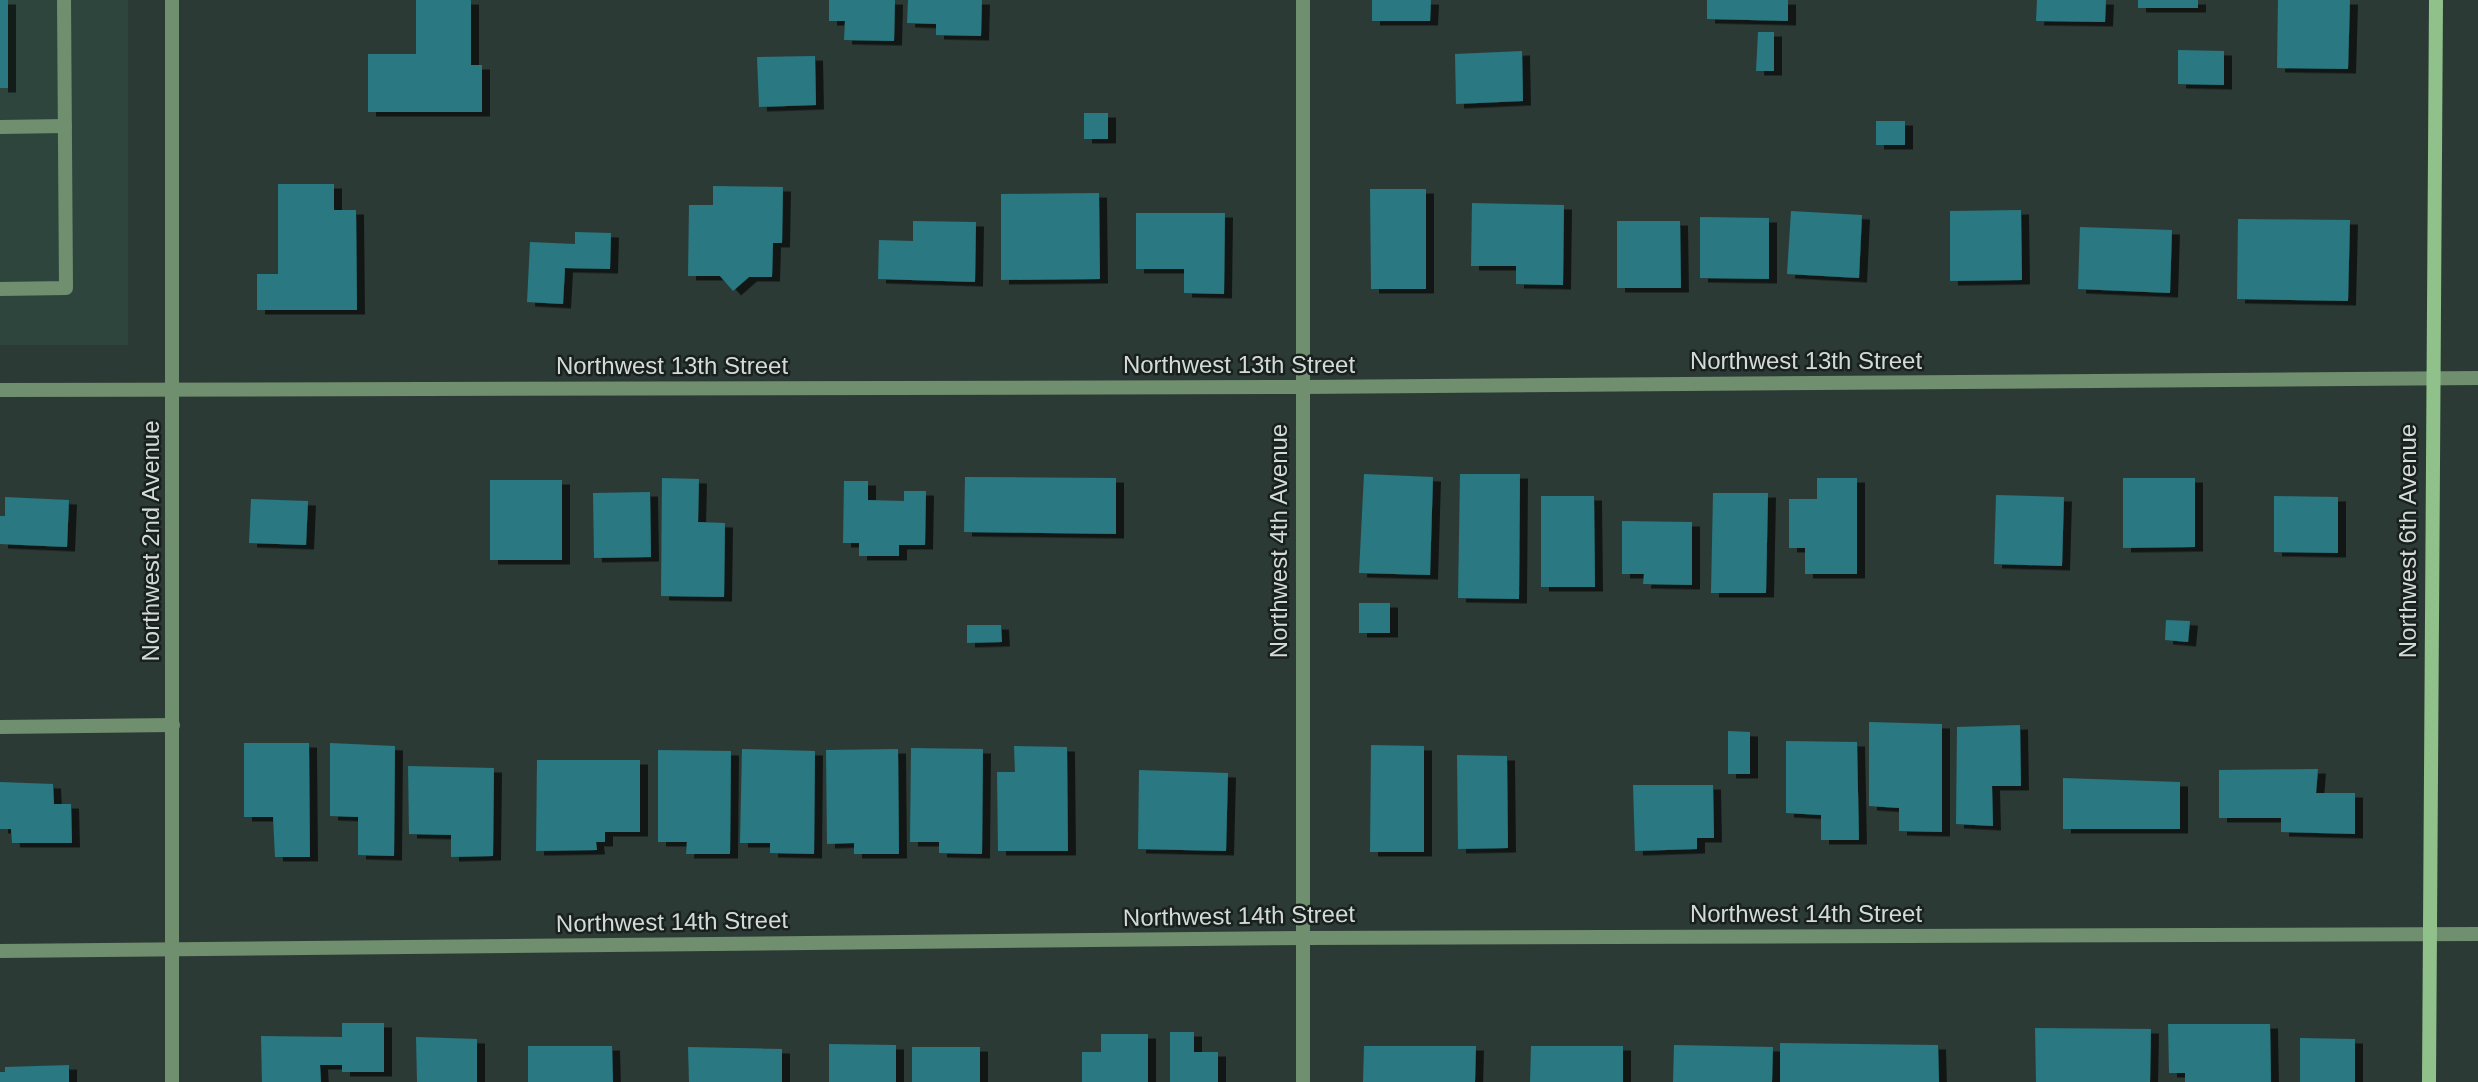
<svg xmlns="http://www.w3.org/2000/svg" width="2478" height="1082" viewBox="0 0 2478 1082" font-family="Helvetica,sans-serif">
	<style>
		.built { fill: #2e453e }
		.building { fill: #297881; filter: url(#shadow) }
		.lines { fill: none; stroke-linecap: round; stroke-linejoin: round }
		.lane { stroke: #708f6e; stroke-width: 14 }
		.street { stroke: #708f6e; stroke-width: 14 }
		.secondary { stroke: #90c18b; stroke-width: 14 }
		.labels { text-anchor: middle; stroke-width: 5; stroke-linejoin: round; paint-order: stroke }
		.street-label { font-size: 24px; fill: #d2dbd8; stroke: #19201e }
	</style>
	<defs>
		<filter id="shadow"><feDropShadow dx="8" dy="4.5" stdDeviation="0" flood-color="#0009"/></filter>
	</defs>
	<rect width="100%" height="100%" fill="#2c3a36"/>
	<rect class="built" x="0" y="0" width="128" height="345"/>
	<g class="building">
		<rect x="0" y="0" width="8" height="88"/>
		<polygon points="416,0 471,0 471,65 482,65 482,112 368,112 368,54 416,54"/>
		<polygon points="829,0 895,0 894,41 844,40 845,21 829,21"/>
		<polygon points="908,0 982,0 981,36 936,35 936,24 907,23"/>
		<polygon points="1372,0 1431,0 1430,21 1372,21"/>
		<polygon points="1707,0 1788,0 1788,21 1707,19"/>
		<polygon points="2037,0 2106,0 2105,22 2036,21"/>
		<rect x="2138" y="0" width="60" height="8"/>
		<polygon points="2278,0 2350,0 2348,69 2277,68"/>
		<polygon points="1758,32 1774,32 1774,71 1756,71"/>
		<polygon points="2178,50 2224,51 2224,85 2178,84"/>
		<polygon points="1522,51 1523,101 1456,104 1455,54"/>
		<polygon points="815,56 816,105 759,107 757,57"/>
		<rect x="1084" y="113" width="24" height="26"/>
		<rect x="1876" y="121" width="29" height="24"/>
		<polygon points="278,184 334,184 334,210 356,210 357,310 257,310 257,274 278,274"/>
		<polygon points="713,186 783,187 782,243 773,243 772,277 749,277 733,291 720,276 688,276 689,205 713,205"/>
		<polygon points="1370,189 1426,189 1426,289 1371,289"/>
		<polygon points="1099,193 1100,279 1001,280 1001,194"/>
		<polygon points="1472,203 1564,205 1563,285 1516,284 1516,266 1471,266"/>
		<polygon points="2021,210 2022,280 1950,281 1950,211"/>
		<polygon points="1791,211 1862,215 1859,278 1787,274"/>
		<polygon points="1136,213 1225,213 1224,294 1184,293 1184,269 1136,269"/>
		<polygon points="1700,217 1769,218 1769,279 1700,278"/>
		<polygon points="2238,219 2350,220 2348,301 2237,299"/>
		<polygon points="913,221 976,222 975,282 878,279 879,240 913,241"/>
		<polygon points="1617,221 1680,221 1681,288 1617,288"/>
		<polygon points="2080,227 2172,230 2170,293 2078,289"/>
		<polygon points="575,232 611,233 610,269 565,268 563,304 527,302 530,242 575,244"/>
		<polygon points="1364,474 1433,477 1430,575 1359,573"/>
		<polygon points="1460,474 1520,474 1519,599 1458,598"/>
		<polygon points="965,477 1116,478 1116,534 964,532"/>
		<polygon points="662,478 699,479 698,522 725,523 724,597 661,596"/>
		<polygon points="1817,478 1857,478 1857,574 1805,574 1805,548 1789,548 1789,499 1817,499"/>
		<polygon points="2123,478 2195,478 2195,547 2123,548"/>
		<rect x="490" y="480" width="72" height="80"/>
		<polygon points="844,481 868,481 868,500 904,501 904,491 926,491 925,545 899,545 899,556 859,556 859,543 843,543"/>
		<polygon points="650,492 651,557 594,558 593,493"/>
		<polygon points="1713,493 1768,493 1766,593 1711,593"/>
		<polygon points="1996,495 2064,497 2062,566 1994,564"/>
		<polygon points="1541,496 1594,496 1595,587 1541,587"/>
		<polygon points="2274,496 2338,497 2338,553 2274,552"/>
		<polygon points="5,497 69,500 67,547 0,544 0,516 5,516"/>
		<polygon points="251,499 308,501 306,545 249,543"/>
		<polygon points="1622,521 1692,522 1692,585 1643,584 1644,574 1622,574"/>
		<rect x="1359" y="603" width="31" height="30"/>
		<polygon points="2166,620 2190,621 2188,642 2165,640"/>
		<polygon points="967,625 1001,625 1002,642 967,643"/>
		<polygon points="1869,722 1942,724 1942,832 1899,831 1899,808 1869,806"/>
		<polygon points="2020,725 2021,786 1992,786 1993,826 1956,824 1957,727"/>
		<polygon points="1728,731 1750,732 1750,774 1728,774"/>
		<polygon points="1786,741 1857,742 1859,840 1821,840 1821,815 1786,813"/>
		<polygon points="244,743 309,743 310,857 275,857 273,817 244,817"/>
		<polygon points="330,743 395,746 394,856 358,855 358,817 330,816"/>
		<polygon points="1371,745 1424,746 1424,852 1370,852"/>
		<polygon points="1014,746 1067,747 1068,851 998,851 997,772 1015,772"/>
		<polygon points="911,748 983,749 982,854 939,853 939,842 910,842"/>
		<polygon points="742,749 815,751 814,854 770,853 770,843 740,843"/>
		<polygon points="898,749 899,854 854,854 854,843 827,844 826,750"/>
		<polygon points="658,750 731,751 730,854 686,854 687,842 658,842"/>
		<polygon points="1457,755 1507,756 1508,848 1458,849"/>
		<polygon points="537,760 640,760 640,832 605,832 605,842 596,842 597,850 536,851"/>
		<polygon points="408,766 494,768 493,856 451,857 451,835 409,834"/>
		<polygon points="2318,769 2316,793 2355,793 2355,834 2281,832 2281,818 2219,818 2219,770"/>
		<polygon points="1139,770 1228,773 1226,851 1138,849"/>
		<polygon points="2063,778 2180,782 2180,829 2063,829"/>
		<polygon points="0,782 53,784 54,804 71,804 72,843 12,843 11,829 0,829"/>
		<polygon points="1633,785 1713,785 1714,838 1697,838 1697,849 1635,851"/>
		<polygon points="342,1023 384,1023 384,1072 342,1072 342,1065 320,1065 321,1082 262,1082 261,1036 342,1037"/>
		<polygon points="2168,1024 2270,1024 2271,1082 2185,1082 2185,1073 2169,1073"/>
		<polygon points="2035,1028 2151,1029 2150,1082 2036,1082"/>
		<polygon points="1170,1032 1194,1032 1194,1052 1218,1052 1218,1082 1170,1082"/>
		<polygon points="1101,1034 1148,1034 1148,1082 1082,1082 1082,1052 1101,1052"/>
		<polygon points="416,1037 477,1039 477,1082 417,1082"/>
		<polygon points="2300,1038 2355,1039 2355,1082 2300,1082"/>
		<polygon points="1780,1043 1938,1045 1939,1082 1780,1082"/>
		<polygon points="829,1044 896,1045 896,1082 829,1082"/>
		<polygon points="1674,1045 1773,1047 1772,1082 1673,1082"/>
		<polygon points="528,1046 612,1046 613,1082 528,1082"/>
		<polygon points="1364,1046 1476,1046 1475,1082 1363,1082"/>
		<polygon points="1531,1046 1623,1046 1623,1082 1530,1082"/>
		<polygon points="688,1047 782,1049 782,1082 689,1082"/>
		<rect x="912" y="1047" width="68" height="35"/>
		<polygon points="69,1065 69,1082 0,1082 0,1072 5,1072 5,1067"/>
	</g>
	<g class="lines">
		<g class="lane">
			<polyline points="0,127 65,126"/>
			<polyline points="0,289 66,288 64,0"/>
			<polyline points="0,727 173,725"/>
		</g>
		<g class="street">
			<polyline points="172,0 172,1082"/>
			<polyline points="1303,0 1303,1082"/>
			<polyline points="0,390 1301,387 2478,378"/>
			<polyline points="0,951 1303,938 2478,934"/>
		</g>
		<polyline class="secondary" points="2429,1082 2436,0"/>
	</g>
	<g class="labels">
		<g class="street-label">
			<text x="1806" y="369">Northwest 13th Street</text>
			<text x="1239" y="373">Northwest 13th Street</text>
			<text x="672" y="374">Northwest 13th Street</text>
			<text transform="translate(151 541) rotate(-90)" y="8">Northwest 2nd Avenue</text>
			<text transform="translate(1279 541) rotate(-90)" y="8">Northwest 4th Avenue</text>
			<text transform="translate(2408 541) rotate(-90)" y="8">Northwest 6th Avenue</text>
			<text x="1806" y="922">Northwest 14th Street</text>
			<text transform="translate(1239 916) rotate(-1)" y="8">Northwest 14th Street</text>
			<text transform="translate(672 922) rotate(-1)" y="8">Northwest 14th Street</text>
		</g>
	</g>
</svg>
